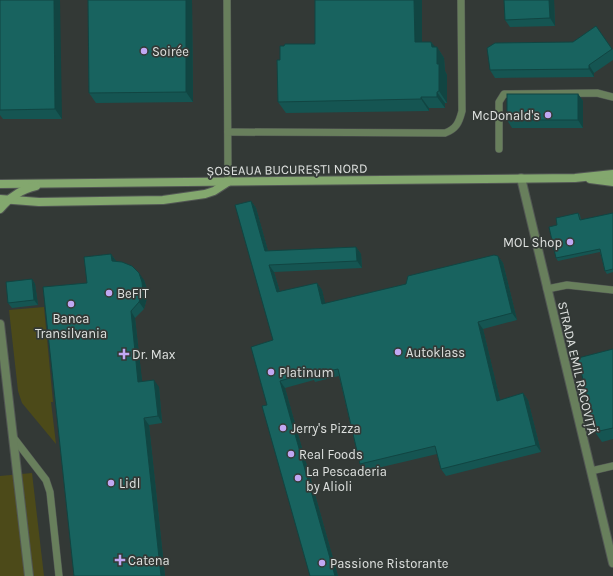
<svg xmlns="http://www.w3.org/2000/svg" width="613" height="576" viewBox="0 0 613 576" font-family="Karla,sans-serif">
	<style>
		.green { fill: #4c4a19 }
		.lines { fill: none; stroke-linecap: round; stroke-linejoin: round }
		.service-casing { stroke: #525754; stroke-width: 8 }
		.minor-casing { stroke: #525754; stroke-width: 10 }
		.tertiary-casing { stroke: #525754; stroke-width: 10 }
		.secondary-casing { stroke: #525754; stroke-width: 10 }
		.service { stroke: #687f5c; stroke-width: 7 }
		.minor { stroke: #687f5c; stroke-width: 8 }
		.tertiary { stroke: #687f5c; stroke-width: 8 }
		.secondary { stroke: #83a76e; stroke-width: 8 }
		.wall { fill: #155552 }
		.shaded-wall { fill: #114542 }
		.building { fill: #18635f; stroke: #114542 }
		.poi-dot { fill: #c1a8f3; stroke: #333936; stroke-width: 1.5 }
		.labels { text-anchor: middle; stroke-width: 3.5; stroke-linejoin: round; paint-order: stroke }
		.poi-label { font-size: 13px; fill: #dee1df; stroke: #333936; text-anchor: start }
		.street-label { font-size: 13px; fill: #dee1df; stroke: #333936 }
	</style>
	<rect width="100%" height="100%" fill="#333936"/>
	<g class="green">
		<polygon points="44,307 53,402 51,402 56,444 22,403 18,391 9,310"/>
		<polygon points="32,473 44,576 0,576 0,476"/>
	</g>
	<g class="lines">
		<g class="service-casing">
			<g id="service">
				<polyline points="227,0 228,182"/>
				<path d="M228,132L445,133C456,129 459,123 462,111L461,0"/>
				<polyline points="499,149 499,102 504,94 597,93 613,97"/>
				<polyline points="547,289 567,285 613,290"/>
				<polyline points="13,437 46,480 50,492 59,576"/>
				<polyline points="591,471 613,466"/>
			</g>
		</g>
		<g class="minor-casing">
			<polyline id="minor" points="0,324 29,576"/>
		</g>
		<g class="tertiary-casing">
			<polyline id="tertiary" points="521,178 613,563"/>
		</g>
		<g class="secondary-casing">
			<g id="secondary">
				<polyline points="590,179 613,182"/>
				<polyline points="0,184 575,178 613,174"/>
				<polyline points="0,199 39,202 163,200 205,194 214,191 228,182"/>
				<path d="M0,209C9,198 22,189 36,186"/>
			</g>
		</g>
		<use href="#service" class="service"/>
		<use href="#minor" class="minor"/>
		<use href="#tertiary" class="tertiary"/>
		<use href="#secondary" class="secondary"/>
	</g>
	<g class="wall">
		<polygon points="0,0 62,119 3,119 0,115"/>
		<polygon points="88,0 192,0 193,102 96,103 89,93"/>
		<polygon points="422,0 422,42 431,42 435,47 437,47 444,58 445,71 447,75 447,103 445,103 445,108 429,108 429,111 286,113 278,102 280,60 284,46 315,44"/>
		<polygon points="554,0 555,26 510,27 505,20"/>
		<polygon points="596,26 613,50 613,60 594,73 594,77 495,78 490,70 573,42"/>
		<polygon points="578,94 583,101 583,128 512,128 507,120"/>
		<polygon points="251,201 256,208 268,251 356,247 361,254 362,268 274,272 280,292 317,283 322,290 325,304 406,284 498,256 503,263 517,320 483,329 500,400 523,393 528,400 541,452 446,476 441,469 437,454 365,471 360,464 339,376 315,382 314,380 285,388 338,576 310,576 267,405 273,340"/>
		<polygon points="578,213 580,215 581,220 613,213 613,272 607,274 605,271 600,252 558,261 556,258 557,225"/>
		<polygon points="111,254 116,261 144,280 147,289 147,298 144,309 135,318 142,382 159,387 162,423 149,425 165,576 74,576"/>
		<polygon points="32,279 35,284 38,305 12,308 8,303"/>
		<polygon points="613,349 613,439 602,442 595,432"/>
	</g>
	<g class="shaded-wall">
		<polygon points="54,0 60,0 62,119 55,109"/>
		<polygon points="186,0 192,0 193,102 186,92"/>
		<polygon points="414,0 422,0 422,53 415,42"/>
		<polygon points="549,0 554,0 555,26 550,18"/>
		<polygon points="431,42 437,49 437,47 444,58 445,71 447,75 447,103 439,91 437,64 432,47"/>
		<polygon points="589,65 594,73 594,77 589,69"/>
		<polygon points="437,92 445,103 445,108 437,97"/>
		<polygon points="578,94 583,101 583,128 578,120"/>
		<polygon points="421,97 429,108 429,111 421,99"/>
		<polygon points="251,201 256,208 270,258 265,251"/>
		<polygon points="356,247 361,254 362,268 357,261"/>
		<polygon points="111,254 116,261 116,268 112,261"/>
		<polygon points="498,256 503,263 517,320 512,313"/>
		<polygon points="269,265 274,272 282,299 277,292"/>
		<polygon points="139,273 144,280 147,289 147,298 144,309 139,302"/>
		<polygon points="32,279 35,284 38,305 34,300"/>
		<polygon points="317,283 322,290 327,311 322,304"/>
		<polygon points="131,311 135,318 143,389 138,382"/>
		<polygon points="478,322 483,329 502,408 497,401"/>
		<polygon points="154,380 159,387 162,423 158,416"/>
		<polygon points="280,381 285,388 338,576 335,576"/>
		<polygon points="523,393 528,400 541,452 536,445"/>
		<polygon points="144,418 149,425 165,576 161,576"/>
	</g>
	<g class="building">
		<polygon points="0,0 54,0 55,109 0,110"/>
		<polygon points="88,0 186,0 186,92 89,93"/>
		<polygon points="315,0 414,0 415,42 431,42 432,47 437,47 437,64 439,64 439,91 437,92 437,97 421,97 421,99 278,102 277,60 280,60 280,46 284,46 285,44 315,44"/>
		<polygon points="504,0 549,0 550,18 505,20"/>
		<polygon points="596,26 612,49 589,65 589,69 490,70 487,48 495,43 573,42"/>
		<rect x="507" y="94" width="71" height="26"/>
		<polygon points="251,201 265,251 356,247 357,261 269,265 277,292 317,283 322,304 406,284 408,276 412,275 494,255 498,256 512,313 478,322 497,401 523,393 536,445 441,469 435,446 360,464 338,369 310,375 310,372 280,381 335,576 310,576 262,406 267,405 251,347 273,340 235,205"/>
		<polygon points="578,213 580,220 613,213 613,269 605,271 600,249 556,258 549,227 557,225 556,218"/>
		<polygon points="111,254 112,261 122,262 132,266 139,273 142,282 143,292 139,302 131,311 138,382 154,380 158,416 144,418 161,576 74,576 43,287 87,283 84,257"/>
		<polygon points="32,279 34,300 8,303 6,282"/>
		<polygon points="613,349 613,428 595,432 578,358"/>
	</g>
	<g class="poi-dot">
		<circle cx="144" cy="51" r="4"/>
		<circle cx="548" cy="115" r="4"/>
		<circle cx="570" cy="242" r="4"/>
		<circle cx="109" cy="293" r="4"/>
		<circle cx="71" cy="304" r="4"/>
		<circle cx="398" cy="352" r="4"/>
		<path d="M122 348h4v4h4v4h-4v4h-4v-4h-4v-4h4z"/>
		<circle cx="271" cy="372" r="4"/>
		<circle cx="283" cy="428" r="4"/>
		<circle cx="291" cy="454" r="4"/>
		<circle cx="298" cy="478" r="4"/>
		<circle cx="111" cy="483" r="4"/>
		<path d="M118 554h4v4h4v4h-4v4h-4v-4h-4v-4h4z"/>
		<circle cx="322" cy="563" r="4"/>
	</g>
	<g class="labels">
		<g class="poi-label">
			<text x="152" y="56">Soirée</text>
			<text x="540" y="120" text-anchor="end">McDonald's</text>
			<text x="562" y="247" text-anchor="end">MOL Shop</text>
			<text x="117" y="298">BeFIT</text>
			<text x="71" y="323" text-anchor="middle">Banca<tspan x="71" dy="15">Transilvania</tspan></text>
			<text x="406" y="357">Autoklass</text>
			<text x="132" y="359">Dr. Max</text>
			<text x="279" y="377">Platinum</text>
			<text x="291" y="433">Jerry's Pizza</text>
			<text x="299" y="459">Real Foods</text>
			<text x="306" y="476">La Pescaderia<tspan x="306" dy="15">by Alioli</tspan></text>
			<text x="119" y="488">Lidl</text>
			<text x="128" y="565">Catena</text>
			<text x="330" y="568">Passione Ristorante</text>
		</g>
		<g class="street-label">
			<text transform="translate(287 169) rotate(-1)" y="5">ȘOSEAUA BUCUREȘTI NORD</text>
			<text transform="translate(578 368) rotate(77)" y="5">STRADA EMIL RACOVIȚĂ</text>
		</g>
	</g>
</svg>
